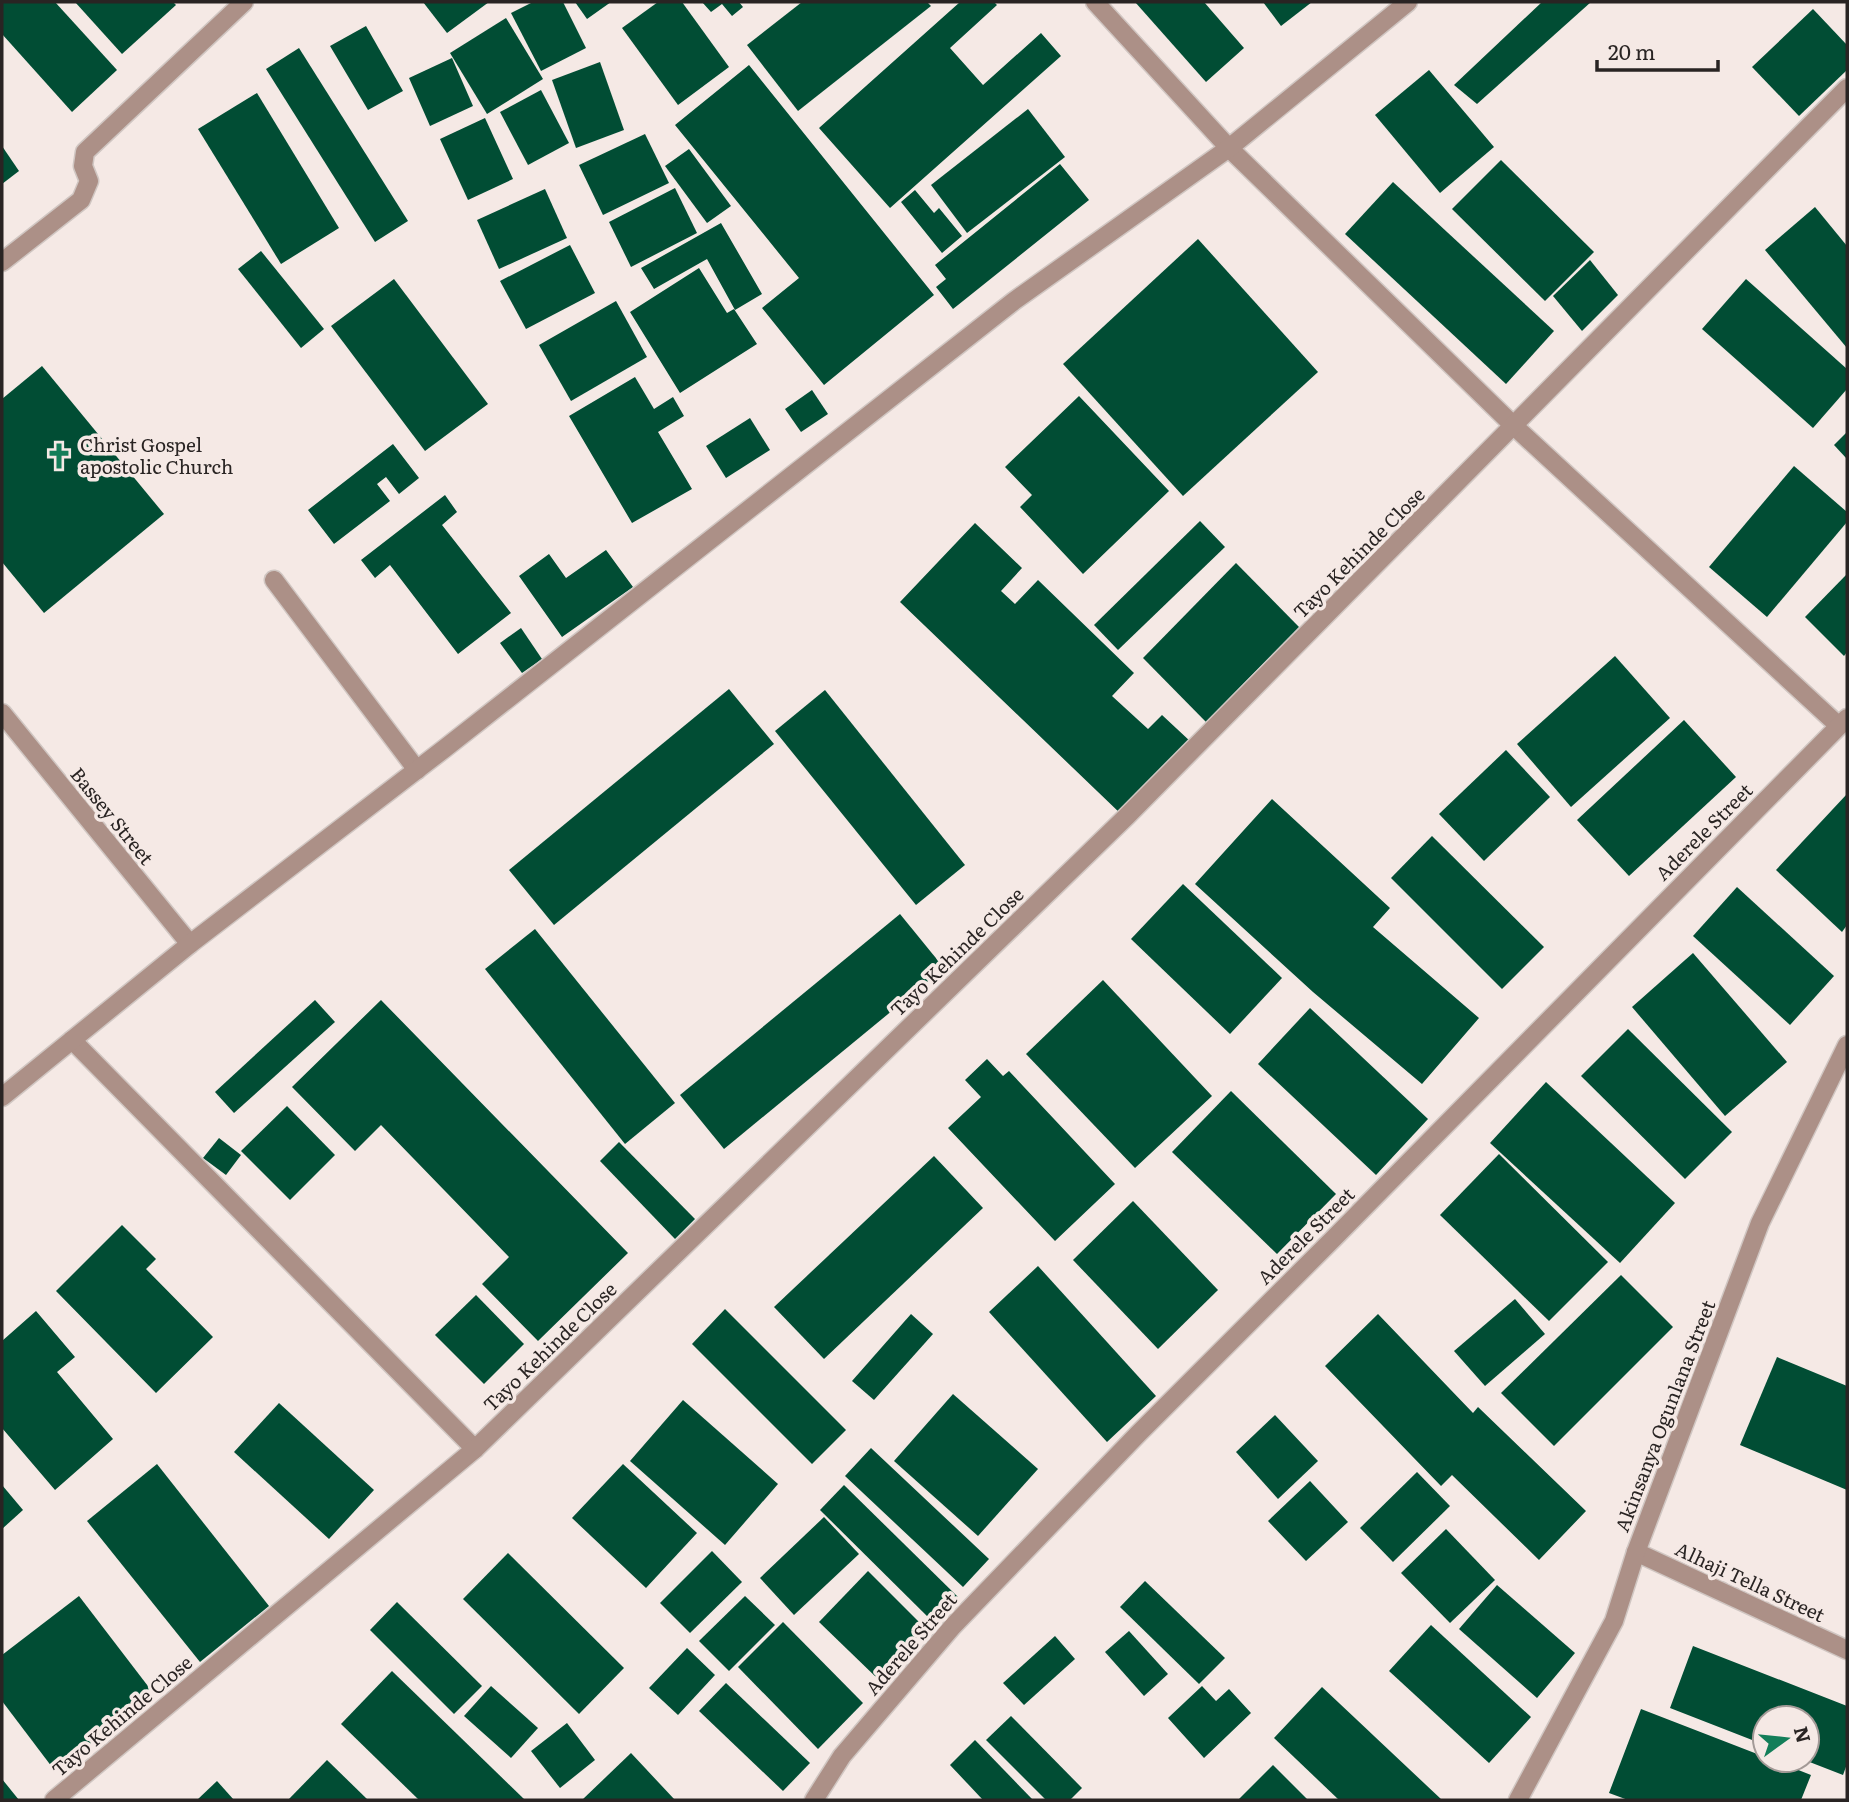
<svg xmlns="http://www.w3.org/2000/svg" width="1849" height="1802" viewBox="0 0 1849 1802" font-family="Literata,serif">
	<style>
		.building { fill: #014d34 }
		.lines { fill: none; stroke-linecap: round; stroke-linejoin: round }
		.minor-casing { stroke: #d0c6c2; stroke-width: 21 }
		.minor { stroke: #ac9087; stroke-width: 18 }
		.labels { text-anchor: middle; stroke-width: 7; stroke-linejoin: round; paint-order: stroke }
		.poi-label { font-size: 19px; fill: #292423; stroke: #f5e9e5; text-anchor: start }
		.street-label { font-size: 19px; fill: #292423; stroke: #f5e9e5 }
	</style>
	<rect width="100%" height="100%" fill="#f5e9e5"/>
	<g class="building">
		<polygon points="2,2 55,2 117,70 72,112 2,34"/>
		<polygon points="75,2 173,2 176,5 122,54"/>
		<polygon points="423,2 489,2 447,33"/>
		<polygon points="533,2 563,2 586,48 541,71 511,13"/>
		<polygon points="575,2 611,2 587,19"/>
		<polygon points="658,2 682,2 729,67 678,105 622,28"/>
		<polygon points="702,2 739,2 743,7 732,16 722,4 711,12"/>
		<polygon points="802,2 927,2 931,6 798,111 747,45"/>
		<polygon points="960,2 994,2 997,5 950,48 983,85 1041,33 1061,56 890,208 819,128"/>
		<polygon points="1135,2 1204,2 1244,48 1206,82"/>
		<polygon points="1263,2 1312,2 1281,26"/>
		<polygon points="1542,2 1591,2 1477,104 1454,85"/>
		<polygon points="1813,9 1847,45 1847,70 1799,116 1752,67"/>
		<polygon points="506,18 543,79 487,114 450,53"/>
		<polygon points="366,26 403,91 368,110 330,46"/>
		<polygon points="299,48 408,221 375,242 266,69"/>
		<polygon points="452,58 473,106 430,126 409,78"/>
		<polygon points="600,62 624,130 576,148 552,80"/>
		<polygon points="749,65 934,295 824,385 762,308 799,278 675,125"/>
		<polygon points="1429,70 1494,147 1440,193 1375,115"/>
		<polygon points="541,90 569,143 528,165 500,112"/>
		<polygon points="257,93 339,228 281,264 198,129"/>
		<polygon points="1028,109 1065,157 967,233 931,185"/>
		<polygon points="485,118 513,179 468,200 440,139"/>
		<polygon points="645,134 669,183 603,215 579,165"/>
		<polygon points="2,146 19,171 2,184"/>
		<polygon points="689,149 731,206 707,223 665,166"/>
		<polygon points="1501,160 1594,252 1545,301 1452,209"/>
		<polygon points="1060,164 1089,200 953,309 936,287 946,279 935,265"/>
		<polygon points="1393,182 1554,331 1506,384 1345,234"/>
		<polygon points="675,188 697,233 631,267 609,222"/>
		<polygon points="545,189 567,238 499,269 477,220"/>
		<polygon points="915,190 934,213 939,208 962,236 942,253 901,202"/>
		<polygon points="1815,207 1847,246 1847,348 1765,250"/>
		<polygon points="721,223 762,294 735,310 707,259 654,289 641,268"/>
		<polygon points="1198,239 1318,372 1183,496 1063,364"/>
		<polygon points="570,245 595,293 526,329 500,281"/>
		<polygon points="261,251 324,329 301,348 238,269"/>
		<polygon points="1590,260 1618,295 1582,331 1553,296"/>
		<polygon points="699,268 727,313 734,309 757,344 680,393 630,312"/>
		<polygon points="394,279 488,404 425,451 331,326"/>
		<polygon points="1746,279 1847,369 1847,389 1813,428 1702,329"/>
		<polygon points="616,301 647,357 571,401 539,345"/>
		<polygon points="42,366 164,514 44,613 2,562 2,399"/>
		<polygon points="635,377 654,409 673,397 684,416 658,432 692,489 632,523 569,416"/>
		<polygon points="812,390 828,414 801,432 785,409"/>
		<polygon points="1079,396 1169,491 1083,574 1020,507 1032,495 1005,467"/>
		<polygon points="750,418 770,450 726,478 706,446"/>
		<polygon points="1847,432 1847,459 1834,445"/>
		<polygon points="393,444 419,478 399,494 386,477 377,484 390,501 334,544 308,510"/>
		<polygon points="1794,466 1847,512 1847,522 1767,617 1709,567"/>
		<polygon points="445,495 457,512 442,525 511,613 458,654 390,565 375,578 361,560"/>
		<polygon points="1200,521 1225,547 1118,650 1094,625"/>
		<polygon points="975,523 1022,568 1001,591 1015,604 1038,580 1134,673 1112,696 1148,729 1162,715 1191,742 1122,815 900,602"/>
		<polygon points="606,550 633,587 562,637 519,576 549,554 566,578"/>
		<polygon points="1236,563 1299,627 1206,722 1143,658"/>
		<polygon points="1847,574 1847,652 1844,656 1805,617"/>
		<polygon points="521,628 542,659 522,673 500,643"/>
		<polygon points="1615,656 1670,718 1571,807 1517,744"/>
		<polygon points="729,689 774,744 554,925 509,870"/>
		<polygon points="825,690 965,865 916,905 775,731"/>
		<polygon points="1684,720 1736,777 1629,876 1577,820"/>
		<polygon points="1506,750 1550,797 1484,861 1439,814"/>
		<polygon points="1847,794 1847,925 1842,932 1776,870"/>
		<polygon points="1272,799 1390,908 1373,927 1479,1018 1422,1084 1313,992 1195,884"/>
		<polygon points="1432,836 1544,947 1502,989 1391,878"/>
		<polygon points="1183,884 1282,978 1230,1034 1131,939"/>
		<polygon points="1737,887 1834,976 1790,1025 1693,936"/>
		<polygon points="900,914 944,968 724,1149 680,1095"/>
		<polygon points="535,929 675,1103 625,1144 485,969"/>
		<polygon points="1693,953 1787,1062 1725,1116 1632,1007"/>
		<polygon points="1103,980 1212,1096 1135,1168 1026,1054"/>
		<polygon points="315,1000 335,1022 234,1113 215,1092"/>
		<polygon points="381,1000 628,1253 538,1341 482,1284 509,1257 381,1125 355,1151 292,1087"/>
		<polygon points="1310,1008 1428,1119 1376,1175 1258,1064"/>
		<polygon points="1628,1029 1732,1132 1685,1179 1581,1076"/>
		<polygon points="987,1059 1003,1076 1009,1071 1115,1184 1055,1241 948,1128 981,1097 965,1080"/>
		<polygon points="1546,1082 1675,1203 1620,1263 1490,1143"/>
		<polygon points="1231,1091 1336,1194 1277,1254 1172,1152"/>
		<polygon points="287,1106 335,1155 290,1200 241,1151"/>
		<polygon points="219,1138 241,1155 226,1175 203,1158"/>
		<polygon points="619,1142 695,1219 675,1239 600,1161"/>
		<polygon points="1499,1154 1608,1262 1549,1321 1440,1215"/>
		<polygon points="934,1156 983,1208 824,1359 774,1307"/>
		<polygon points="1133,1201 1218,1290 1158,1349 1073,1260"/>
		<polygon points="122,1225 156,1259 146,1269 213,1337 156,1393 56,1291"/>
		<polygon points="1038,1266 1156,1396 1107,1442 989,1312"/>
		<polygon points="1621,1275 1673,1327 1554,1446 1501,1393"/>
		<polygon points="476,1295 524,1344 484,1384 435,1335"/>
		<polygon points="1515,1299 1545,1334 1485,1386 1454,1351"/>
		<polygon points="725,1309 846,1430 812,1464 692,1344"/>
		<polygon points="36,1311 75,1357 57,1372 113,1439 55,1490 2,1428 2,1341"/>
		<polygon points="911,1314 933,1334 874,1400 852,1381"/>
		<polygon points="1378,1314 1473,1413 1478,1407 1586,1511 1539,1560 1452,1475 1441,1486 1325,1366"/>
		<polygon points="1777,1357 1847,1386 1847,1490 1740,1445"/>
		<polygon points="953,1394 1038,1469 978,1536 894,1461"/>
		<polygon points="683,1400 778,1484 725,1545 630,1461"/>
		<polygon points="279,1403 374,1490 329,1539 234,1452"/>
		<polygon points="1275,1415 1318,1461 1278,1499 1236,1452"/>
		<polygon points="871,1448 989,1559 963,1587 845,1476"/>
		<polygon points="157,1464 269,1606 200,1662 87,1521"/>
		<polygon points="623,1464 697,1533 646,1588 572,1518"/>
		<polygon points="1417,1472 1450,1506 1393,1562 1360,1528"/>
		<polygon points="1310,1481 1348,1522 1306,1561 1268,1521"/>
		<polygon points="2,1485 23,1510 2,1529"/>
		<polygon points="844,1485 958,1597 933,1622 820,1510"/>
		<polygon points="824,1517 859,1554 794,1615 760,1578"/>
		<polygon points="1446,1529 1495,1580 1450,1623 1401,1573"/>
		<polygon points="712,1551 742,1582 690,1633 660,1603"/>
		<polygon points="508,1553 624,1668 579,1714 463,1599"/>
		<polygon points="868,1571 927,1630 879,1680 819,1622"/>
		<polygon points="1145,1581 1225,1658 1199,1684 1120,1607"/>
		<polygon points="1497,1585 1575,1653 1537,1698 1459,1629"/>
		<polygon points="79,1596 154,1694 55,1771 2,1701 2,1655"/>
		<polygon points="745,1596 775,1625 729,1671 699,1641"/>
		<polygon points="397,1602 482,1686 454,1714 370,1630"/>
		<polygon points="783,1622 863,1703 818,1749 738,1667"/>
		<polygon points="1431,1625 1531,1717 1489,1763 1389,1671"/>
		<polygon points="1129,1631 1168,1674 1144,1696 1105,1652"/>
		<polygon points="1055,1636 1075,1659 1024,1705 1003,1683"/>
		<polygon points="1693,1646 1847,1706 1847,1764 1843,1775 1807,1761 1807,1718 1765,1718 1765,1745 1670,1708"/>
		<polygon points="687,1648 715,1675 678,1715 649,1688"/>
		<polygon points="392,1671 525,1800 419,1800 341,1724"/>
		<polygon points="726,1683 810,1763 783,1791 699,1711"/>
		<polygon points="491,1686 538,1728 511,1758 464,1716"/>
		<polygon points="1202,1686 1216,1701 1229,1689 1251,1713 1204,1758 1168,1718"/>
		<polygon points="1322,1687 1442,1800 1339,1800 1274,1738"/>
		<polygon points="1641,1709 1765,1757 1765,1760 1773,1760 1811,1775 1801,1800 1628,1800 1609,1793"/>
		<polygon points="1011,1716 1082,1788 1070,1800 1046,1800 986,1740"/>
		<polygon points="567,1723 595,1760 560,1788 531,1751"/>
		<polygon points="975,1740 1033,1800 983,1800 950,1765"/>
		<polygon points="631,1753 675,1800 582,1800"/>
		<polygon points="327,1760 368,1800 288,1800"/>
		<polygon points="1273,1765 1308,1800 1238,1800"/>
		<polygon points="2,1779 19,1800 2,1800"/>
		<polygon points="217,1781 234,1800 197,1800"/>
	</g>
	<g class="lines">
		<g class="minor-casing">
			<g id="minor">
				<polyline points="1095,2 1229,148 1515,427 1839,726"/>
				<polyline points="2,262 81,200 89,181 83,166 85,152 244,2"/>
				<polyline points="274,580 417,770"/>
				<polyline points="2,713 190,944"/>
				<polyline points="72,1040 475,1449"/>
				<polyline points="2,1097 190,944 444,749 1014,301 1229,148 1408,2"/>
				<polyline points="1636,1552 1847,1650"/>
				<polyline points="54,1800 475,1449 1127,816 1847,88"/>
				<polyline points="814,1800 842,1756 953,1626 1138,1434 1333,1239 1847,718"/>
				<polyline points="1518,1800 1614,1621 1636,1552 1760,1223 1847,1045"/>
			</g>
		</g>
		<use href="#minor" class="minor"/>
	</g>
	<defs>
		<g id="church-bare" transform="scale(2.1)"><path d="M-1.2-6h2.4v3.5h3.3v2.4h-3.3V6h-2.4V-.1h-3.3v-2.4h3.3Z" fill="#137e59" stroke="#f5e9e5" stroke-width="2.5" paint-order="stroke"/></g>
	</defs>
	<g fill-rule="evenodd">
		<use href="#church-bare" x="59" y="456"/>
	</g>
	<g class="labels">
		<g class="poi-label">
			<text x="80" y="452">Christ Gospel<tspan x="80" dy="22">apostolic Church</tspan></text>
		</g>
		<g class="street-label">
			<text transform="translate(1359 553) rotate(-45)" y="7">Tayo Kehinde Close</text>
			<text transform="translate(112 816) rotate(51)" y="7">Bassey Street</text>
			<text transform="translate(1704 832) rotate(-45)" y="7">Aderele Street</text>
			<text transform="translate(957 952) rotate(-44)" y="7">Tayo Kehinde Close</text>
			<text transform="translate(1306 1236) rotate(-45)" y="7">Aderele Street</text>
			<text transform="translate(550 1347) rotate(-44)" y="7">Tayo Kehinde Close</text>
			<text transform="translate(1665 1416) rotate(-69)" y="7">Akinsanya Ogunlana Street</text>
			<text transform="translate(1750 1582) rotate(25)" y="7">Alhaji Tella Street</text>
			<text transform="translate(911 1644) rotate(-49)" y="7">Aderele Street</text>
			<text transform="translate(122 1716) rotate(-40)" y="7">Tayo Kehinde Close</text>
		</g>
	</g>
	<rect width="1849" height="1802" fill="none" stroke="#292423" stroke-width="7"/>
	<g transform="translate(1786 1739) rotate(75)"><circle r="33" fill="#f5e9e5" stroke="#a39a97" stroke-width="2"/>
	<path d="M0-5L12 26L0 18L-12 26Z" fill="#137e59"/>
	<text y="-10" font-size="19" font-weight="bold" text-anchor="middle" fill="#292423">N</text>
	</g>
	<path d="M1597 60v10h121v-10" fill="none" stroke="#292423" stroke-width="3.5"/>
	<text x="1608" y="60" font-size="21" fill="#292423" stroke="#f5e9e5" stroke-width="5" paint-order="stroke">20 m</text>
</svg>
